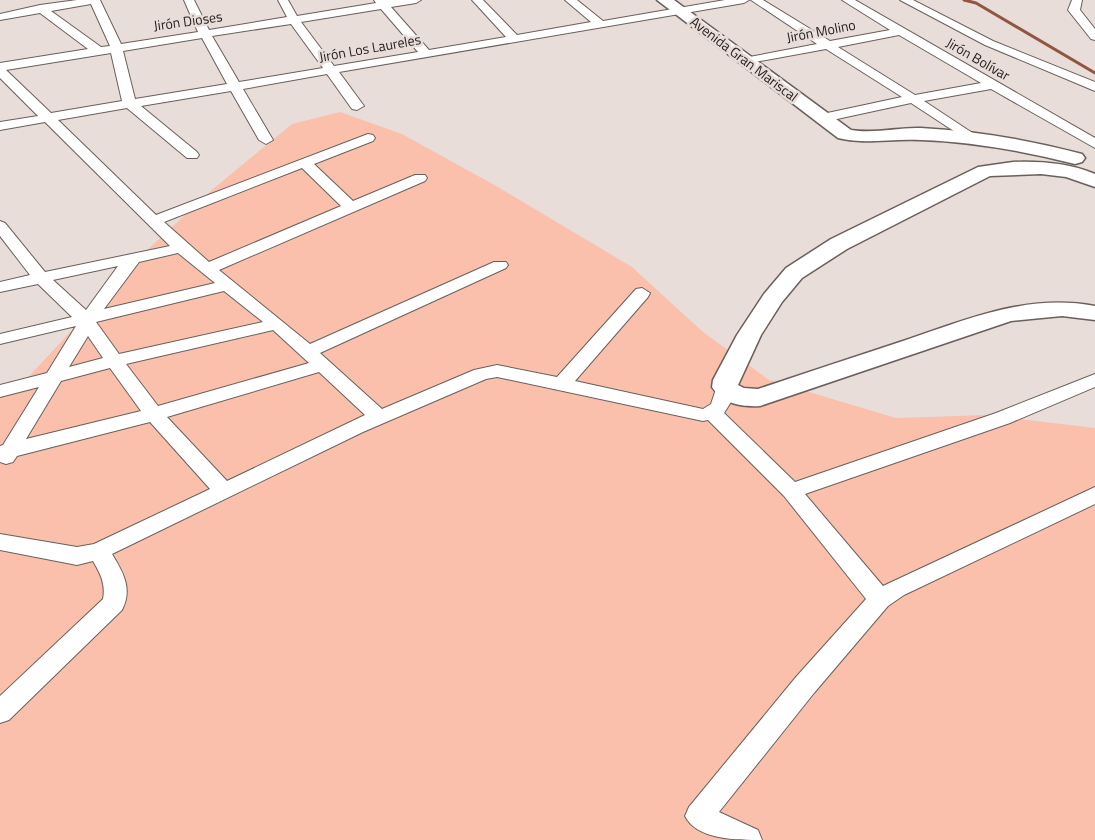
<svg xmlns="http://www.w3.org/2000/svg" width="1095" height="840" viewBox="0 0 1095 840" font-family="'Titillium Web',sans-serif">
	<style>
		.green { fill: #fac0ab }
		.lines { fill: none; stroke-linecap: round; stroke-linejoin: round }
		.stream { stroke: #915641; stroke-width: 3 }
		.street-casing { stroke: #695f5b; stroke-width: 2 }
		.secondary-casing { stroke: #695f5b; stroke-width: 3 }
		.street { fill: #fff; fill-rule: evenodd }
		.secondary { fill: #fff; fill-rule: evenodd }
		.labels { text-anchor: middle; stroke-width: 5; stroke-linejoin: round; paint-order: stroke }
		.far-street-label { font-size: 14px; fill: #262120; stroke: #e9ddd9 }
	</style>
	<rect width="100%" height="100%" fill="#e9ddd9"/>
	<polygon class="green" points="340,112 402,134 498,187 632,267 703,332 769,380 896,418 986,415 1095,428 1095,840 0,840 0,396 19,387 143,254 213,189 292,124"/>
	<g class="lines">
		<polyline class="stream" points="964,0 976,3 1095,73"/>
		<g class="street-casing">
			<g id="street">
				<path d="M77,0H100L121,44L198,32L184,0H194L209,30L287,17L278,0H288L297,16L376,3L374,0H421L416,3L391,7L429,50L506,37L472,0H483L517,35L591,22L565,0H577L603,21L725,0H749L744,3L339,72L364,106L357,110L352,109L327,74L243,89L273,140L266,144L259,140L231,91L141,106L197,152L199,155L197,158H187L127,108L58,120L156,215L368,134L373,135L375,138L373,141L314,164L353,201L415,175H425L427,178L425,181L219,270L310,344L494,262H506L508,265L506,268L320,353L382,409L474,370L497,365L557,377L636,289L642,288L650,293L648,297L575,381L703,409L711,404L718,383H732L734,387L731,402L724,413L795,482L996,413L1095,374V387L1010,423L805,494L883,586L1095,487V504L904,595L888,606L814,693L719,812L758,830L762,840C737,840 697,840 685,816L689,807L796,677L866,599L784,496L708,420L703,421L497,377L486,379L363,432L112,554C123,572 133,589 122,610L9,720L0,723V696L103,599C106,584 100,573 93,561L77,565L0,550V534L77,547L94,544L210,489L150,422L17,456L13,462L6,464L0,462V446L3,445L39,387L0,397V385L47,373L76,326L0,344V334L72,317L38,284L0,292V282L30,275L0,236V221L5,223L45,272L170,246L45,122L0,130V122L38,116L0,78V63L88,49L40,13L0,20V14L40,5ZM91,4L110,46L101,47L51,11ZM381,9L418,52L334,66L301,22ZM291,24L323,68L239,82L212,36ZM202,38L227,84L135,99L123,51ZM111,53L122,101L51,113L6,70ZM302,168L341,206L209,262L164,222ZM178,253L215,283L104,309L139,262ZM118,266L86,310L53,280ZM224,291L263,322L119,354L96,322ZM273,330L309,363L158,406L126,364ZM88,336L103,358L69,367ZM110,368L141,411L26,439L61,381ZM319,372L365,415L227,481L167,417Z"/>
				<path d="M751,0H763L830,41L890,30L842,0H855L1095,138V148L991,89L924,101L974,134L976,137L969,141L911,103L823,122L818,121L816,118L818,115L902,97L826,49L744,64V58L817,44ZM899,35L981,83L915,95L838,47Z"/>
				<polygon points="900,0 913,0 993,41 1095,82 1095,91 985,45"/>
				<polygon points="1072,0 1082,0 1080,10 1095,29 1095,40 1091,39 1068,10"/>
			</g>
		</g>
		<g class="secondary-casing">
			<g id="secondary">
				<path d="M657,0H674L851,130C875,134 898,127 921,128C976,131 1029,140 1082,154L1085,158L1082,162L1075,164C1024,151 973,142 921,140C892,138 866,145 838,138Z"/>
				<path d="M1013,162C1041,161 1069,163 1095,174V187L1066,177L1041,174L990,176L847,249L802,278L782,302L761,335L738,385L744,388L758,389C806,373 854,357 903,341C966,320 1027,293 1095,306V320L1062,316L1011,321L760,406C741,407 723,404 712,387L713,380L737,335L764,294L786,268L831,239L978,167Z"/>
			</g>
		</g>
		<use href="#street" class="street"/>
		<use href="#secondary" class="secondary"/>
	</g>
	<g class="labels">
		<g class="far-street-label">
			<text transform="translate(188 21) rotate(-8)" y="5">Jirón Dioses</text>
			<text transform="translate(821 31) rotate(-11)" y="5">Jirón Molino</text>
			<text transform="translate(370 48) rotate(-10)" y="5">Jirón Los Laureles</text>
			<text transform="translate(744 59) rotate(37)" y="5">Avenida Gran Mariscal</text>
			<text transform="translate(978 59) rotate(30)" y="5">Jirón Bolívar</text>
		</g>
	</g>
</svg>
